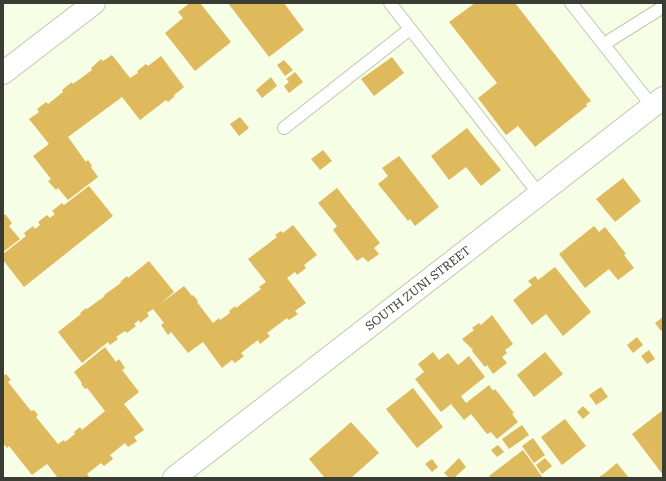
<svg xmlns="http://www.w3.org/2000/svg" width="666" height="481" viewBox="0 0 666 481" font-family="'Roboto Serif',serif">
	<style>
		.building { fill: #dfba5d }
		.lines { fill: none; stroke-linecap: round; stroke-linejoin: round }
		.lane-casing { stroke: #c0c8b1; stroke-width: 14 }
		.street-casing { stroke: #c0c8b1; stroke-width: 24 }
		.lane { stroke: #fff; stroke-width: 12 }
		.street { stroke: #fff; stroke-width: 22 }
		.labels { text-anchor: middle; stroke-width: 3.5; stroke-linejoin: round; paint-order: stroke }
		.street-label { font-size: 12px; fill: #393d33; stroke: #f6fee6 }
	</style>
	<rect width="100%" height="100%" fill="#f6fee6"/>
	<g class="building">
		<polygon points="190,3 200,3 231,42 195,71 165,33 183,18 178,12"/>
		<polygon points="228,3 284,3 304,30 269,57"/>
		<polygon points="475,3 515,3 591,101 586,104 587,106 535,147 518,126 506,135 478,98 497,83 449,22"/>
		<polygon points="112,55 130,78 138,73 137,71 146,64 148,66 161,56 184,87 174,95 175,96 168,102 166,100 140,120 122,97 68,137 86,162 88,160 92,166 91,167 98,177 68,200 58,188 56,190 48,181 51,179 33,156 49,144 29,119 39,112 37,109 46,102 48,104 63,92 62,90 72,82 73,84 92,70 91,68 101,59 103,61"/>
		<polygon points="392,57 404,73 374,96 361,79"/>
		<polygon points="284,60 293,70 285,76 277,65"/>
		<polygon points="295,72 303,82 289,93 284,86 289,82 286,79"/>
		<polygon points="271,77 277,86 262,98 256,90"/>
		<polygon points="240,117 249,128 239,136 230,124"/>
		<polygon points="467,128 501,170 481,186 466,167 449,180 431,156"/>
		<polygon points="323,150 332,161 320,170 311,159"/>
		<polygon points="399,156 439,207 415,226 410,219 408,221 378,184 388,176 382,168"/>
		<polygon points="623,178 641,201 615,222 596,199"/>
		<polygon points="89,186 113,216 24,287 3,260 3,254 26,236 24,233 33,226 35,229 40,225 38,222 47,215 50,218 55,214 52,211 62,203 64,205"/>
		<polygon points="337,188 380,243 374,248 379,254 368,262 363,257 357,261 333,230 337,226 318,203"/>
		<polygon points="5,214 12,223 9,226 20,239 3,252 3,216"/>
		<polygon points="293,225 317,255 304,265 306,268 297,275 295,272 287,278 306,303 295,311 298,314 289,320 287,318 267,333 270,336 260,344 258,340 241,353 244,356 235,363 232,360 222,368 203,342 188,353 171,332 168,335 161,325 164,323 153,309 147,313 149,316 140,323 139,320 134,324 136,326 127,333 125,331 116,337 118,339 110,345 108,342 82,363 58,332 81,314 80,313 86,308 87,309 105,296 104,295 121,283 120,282 127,276 128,278 149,261 174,292 160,304 184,286 192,296 193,295 198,301 197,302 213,323 219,318 220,320 230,313 229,311 235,306 236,308 261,289 259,287 266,282 248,259 277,237 275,235 281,231 283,233"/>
		<polygon points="594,226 599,232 605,227 626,254 624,255 634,268 618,280 609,269 585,288 559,254"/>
		<polygon points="555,267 591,312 563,336 546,314 532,325 513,300 532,285 528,281 535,276 538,280"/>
		<polygon points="492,315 513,344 505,350 507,353 502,357 507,363 493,374 487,365 485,367 472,351 473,350 462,339 474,330 472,328 479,323 481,325"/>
		<polygon points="663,317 663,329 661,331 655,323"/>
		<polygon points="637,337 643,345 633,353 627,345"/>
		<polygon points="105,347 116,362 119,359 125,368 122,370 139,392 124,404 144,430 134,437 137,441 128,447 125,443 110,455 113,459 104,466 101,463 87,474 90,478 58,478 47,464 32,475 9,446 7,448 3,443 3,376 6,374 11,380 8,382 31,411 34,410 38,415 36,417 58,444 64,440 65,442 75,434 74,432 80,427 82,430 105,411 87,388 85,389 81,384 82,383 74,372"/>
		<polygon points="649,350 655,359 647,364 641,356"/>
		<polygon points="433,352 439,360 448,353 458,365 469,356 485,377 461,396 466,403 489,385 493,391 495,389 514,413 512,414 518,422 497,439 491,432 487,434 471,414 464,420 451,404 441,412 415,379 424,372 418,364"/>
		<polygon points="545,352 563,374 534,397 517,375"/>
		<polygon points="601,387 608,397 596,405 589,395"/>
		<polygon points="413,388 443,427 417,448 386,409"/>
		<polygon points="583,406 590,413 583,419 577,412"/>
		<polygon points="663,410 663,475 632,434"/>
		<polygon points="565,419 586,446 562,465 541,437"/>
		<polygon points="351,422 379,453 351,478 325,478 309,459"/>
		<polygon points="522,425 529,435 509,449 502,439"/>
		<polygon points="533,438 545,455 534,463 522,446"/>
		<polygon points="498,445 504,452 497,457 491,450"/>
		<polygon points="523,450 543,478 491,478 489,476"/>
		<polygon points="459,458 466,467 454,478 449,478 444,473"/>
		<polygon points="545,458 552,466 542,474 536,465"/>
		<polygon points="432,459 438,467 432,472 425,464"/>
		<polygon points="617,463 629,478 598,478 605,473"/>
	</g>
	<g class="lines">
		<g class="lane-casing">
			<g id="lane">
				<polyline points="390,3 539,194"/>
				<polyline points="571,3 652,106"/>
				<polyline points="604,44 663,7"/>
				<polyline points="284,128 410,29"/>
			</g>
		</g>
		<g class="street-casing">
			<g id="street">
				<polyline points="3,73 94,3"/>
				<path id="s1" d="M174,478L663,98"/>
			</g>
		</g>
		<use href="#lane" class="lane"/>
		<use href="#street" class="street"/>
	</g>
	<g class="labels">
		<g class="street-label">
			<text dy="4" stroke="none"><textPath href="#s1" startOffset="309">SOUTH ZUNI STREET</textPath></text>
		</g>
	</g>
	<rect width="666" height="481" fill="none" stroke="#393d33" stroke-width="8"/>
</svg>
